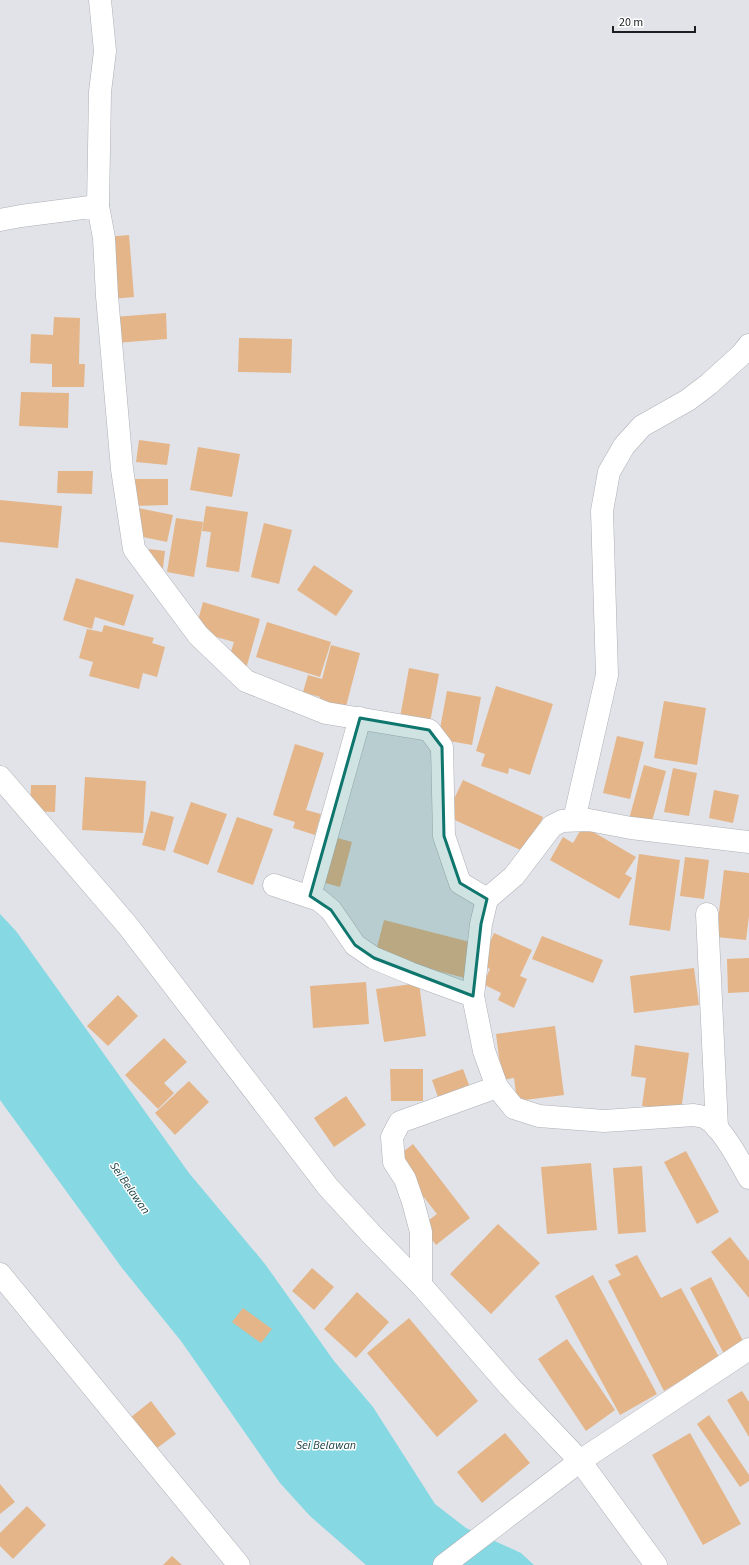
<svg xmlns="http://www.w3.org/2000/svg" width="749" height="1565" viewBox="0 0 749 1565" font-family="'Source Sans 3',sans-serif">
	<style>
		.water { fill: #86d8e2 }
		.building { fill: #e4b588 }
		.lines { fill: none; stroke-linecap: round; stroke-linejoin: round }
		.minor-casing { stroke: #aeb0b6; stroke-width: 23 }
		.tertiary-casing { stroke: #aeb0b6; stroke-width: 23 }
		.minor { stroke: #fff; stroke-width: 22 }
		.tertiary { stroke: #fff; stroke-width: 22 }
		.marked { fill: #0f766e; fill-opacity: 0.2; stroke: #0f766e; stroke-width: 3; stroke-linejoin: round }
		.labels { text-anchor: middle; stroke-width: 3; stroke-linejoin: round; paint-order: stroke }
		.water-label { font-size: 12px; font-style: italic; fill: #1b4146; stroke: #fff }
	</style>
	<rect width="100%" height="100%" fill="#e1e3e9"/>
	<polygon class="water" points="0,914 16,931 189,1173 265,1264 334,1361 373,1407 435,1504 466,1528 521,1553 534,1565 366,1565 310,1516 280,1483 181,1341 122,1268 0,1100"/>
	<g class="building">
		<polygon points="129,235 134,297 111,299 106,237"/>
		<polygon points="166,313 167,339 115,343 114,317"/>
		<polygon points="54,317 80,318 79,364 85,364 84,387 52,387 52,364 30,363 31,334 53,335"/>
		<polygon points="239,338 292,339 291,373 238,372"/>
		<polygon points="21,392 69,393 68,428 19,426"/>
		<polygon points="139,440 170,444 167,465 136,462"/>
		<polygon points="198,447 240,454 232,497 190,490"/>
		<polygon points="58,471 93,471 92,494 57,493"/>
		<polygon points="133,479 168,479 168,505 133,506"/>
		<polygon points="0,500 62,506 58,548 0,542"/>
		<polygon points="206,506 248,512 239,572 206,567 211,532 202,531"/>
		<polygon points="138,508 173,515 167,542 133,535"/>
		<polygon points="176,518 203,522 194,577 167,572"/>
		<polygon points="264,523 292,530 279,584 251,577"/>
		<polygon points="149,549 165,551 163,568 147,567"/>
		<polygon points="314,565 353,591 336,616 297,590"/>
		<polygon points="76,578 134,595 124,626 95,617 92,629 63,620"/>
		<polygon points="203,602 260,619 246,669 227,664 234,642 195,631"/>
		<polygon points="267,622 331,642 320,677 256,657"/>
		<polygon points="104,625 154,638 152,643 165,647 157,677 143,673 139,689 89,676 93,662 79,658 87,629 102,632"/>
		<polygon points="331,645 360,653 344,714 317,707 320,697 303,692 308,675 322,679"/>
		<polygon points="409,668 439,674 429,728 399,723"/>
		<polygon points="496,686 553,704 530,775 509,768 508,774 481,766 485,754 476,751"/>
		<polygon points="447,691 481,697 472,745 438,739"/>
		<polygon points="664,701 706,708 697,765 654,758"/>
		<polygon points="617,736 644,742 630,799 603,793"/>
		<polygon points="295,744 324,753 306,810 321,814 315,835 293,828 295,822 273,815"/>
		<polygon points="644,765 666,771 651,825 629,819"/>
		<polygon points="673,768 697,773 689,816 664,812"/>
		<polygon points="85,777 146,781 143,833 82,830"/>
		<polygon points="463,780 543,817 527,853 446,816"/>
		<polygon points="31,785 56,785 55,812 30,811"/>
		<polygon points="714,790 739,795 733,823 709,818"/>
		<polygon points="191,802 227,814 208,865 173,852"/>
		<polygon points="151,811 174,817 165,851 142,845"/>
		<polygon points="237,817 273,829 253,885 217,872"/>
		<polygon points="583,826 636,857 625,874 632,878 619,899 550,860 563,837 573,843"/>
		<polygon points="330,836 352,842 340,887 318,881"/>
		<polygon points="639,854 680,860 670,931 629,925"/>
		<polygon points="685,857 709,860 704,899 680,896"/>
		<polygon points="724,870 749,873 749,916 746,940 716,937"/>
		<polygon points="384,920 474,943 465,978 375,955"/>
		<polygon points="494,933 532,950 520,976 527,979 514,1008 498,1000 501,993 483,984 490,969 480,964"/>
		<polygon points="542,936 603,960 593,983 532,959"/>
		<polygon points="749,958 749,992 728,993 727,959"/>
		<polygon points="694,968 699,1005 634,1013 630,976"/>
		<polygon points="366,982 369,1024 313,1028 310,986"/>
		<polygon points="419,983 426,1036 384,1042 376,989"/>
		<polygon points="118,995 138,1016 108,1046 87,1026"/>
		<polygon points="555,1026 564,1095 517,1101 514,1078 502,1080 496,1034"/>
		<polygon points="164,1038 187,1062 164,1083 174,1093 158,1109 125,1075"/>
		<polygon points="635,1045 689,1053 681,1111 642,1106 646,1078 631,1076"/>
		<polygon points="390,1069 423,1069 423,1101 391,1101"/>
		<polygon points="463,1069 469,1085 438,1097 432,1080"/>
		<polygon points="189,1081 209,1102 175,1135 155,1113"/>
		<polygon points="346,1096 366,1125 334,1147 314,1118"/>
		<polygon points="413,1144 470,1218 436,1245 421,1226 437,1214 394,1159"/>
		<polygon points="686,1151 719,1212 697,1224 664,1162"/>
		<polygon points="591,1163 597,1230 547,1234 541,1167"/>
		<polygon points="642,1166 646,1232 618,1234 613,1168"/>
		<polygon points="498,1224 540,1263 491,1314 450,1274"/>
		<polygon points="730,1237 749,1261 749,1298 711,1252"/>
		<polygon points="637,1255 661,1298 681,1288 719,1357 664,1391 608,1281 621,1275 615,1265"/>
		<polygon points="312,1268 334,1287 314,1310 292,1291"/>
		<polygon points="593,1275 657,1394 620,1415 555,1296"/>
		<polygon points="711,1277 744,1343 724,1354 690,1288"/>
		<polygon points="357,1292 389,1322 356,1358 324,1329"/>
		<polygon points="243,1308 272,1329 261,1343 232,1322"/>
		<polygon points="409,1318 478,1401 437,1437 367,1353"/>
		<polygon points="567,1339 615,1410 586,1431 538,1359"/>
		<polygon points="742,1391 749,1402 749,1437 727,1400"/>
		<polygon points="151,1401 176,1434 149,1454 125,1422"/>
		<polygon points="709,1415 749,1475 749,1481 740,1487 697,1424"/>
		<polygon points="505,1433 530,1463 482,1503 457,1472"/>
		<polygon points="690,1433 741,1524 703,1545 652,1455"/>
		<polygon points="0,1484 15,1502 0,1514"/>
		<polygon points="27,1506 46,1525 13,1559 0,1546 0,1533"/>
		<polygon points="172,1556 182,1565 163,1565"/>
	</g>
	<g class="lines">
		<g class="minor-casing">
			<g id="minor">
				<polyline points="98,206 100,92 105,51 100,0"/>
				<path d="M0,220L21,216L98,206L104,238L107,296L122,469L134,549L198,635L246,681L326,713L429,730L442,747L444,836L460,883L487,899L481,924L473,996L484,1051L497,1087L514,1108L539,1116L604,1121L694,1115C697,1116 703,1116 706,1118C721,1126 741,1163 749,1178"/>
				<polyline points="0,777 128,926 328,1187 374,1237 421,1285 510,1387 580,1461 656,1565"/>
				<polyline points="574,820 607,675 602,511 609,472 624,446 642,426 688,400 709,384 741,355 749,345"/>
				<polyline points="274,885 319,900 331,910 355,945 374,958 410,973 473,996"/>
				<polyline points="310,896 360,718"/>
				<polyline points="487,899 514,876 552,826 562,821 589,820 631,828 749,842"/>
				<polyline points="707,914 717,1128"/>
				<polyline points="0,1274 239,1565"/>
				<polyline points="421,1285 421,1232 413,1202 405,1179 394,1162 392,1137 400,1122 497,1087"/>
			</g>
		</g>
		<g class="tertiary-casing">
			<polyline id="tertiary" points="444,1565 580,1461 749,1349"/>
		</g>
		<use href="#minor" class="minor"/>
		<use href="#tertiary" class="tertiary"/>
	</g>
	<path class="marked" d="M360,718L429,730L442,747L444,836L460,883L487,899L481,924L473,996L374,958L355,945L331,910L310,896Z"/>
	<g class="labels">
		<g class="water-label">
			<text transform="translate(130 1188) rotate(55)" y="4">Sei Belawan</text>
			<text x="326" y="1449">Sei Belawan</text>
		</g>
	</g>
	<path d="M613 26v6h82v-6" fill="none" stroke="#1e1e21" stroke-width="2"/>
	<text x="619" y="26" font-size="12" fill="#1e1e21" stroke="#ffffff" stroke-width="3" paint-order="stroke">20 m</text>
</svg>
